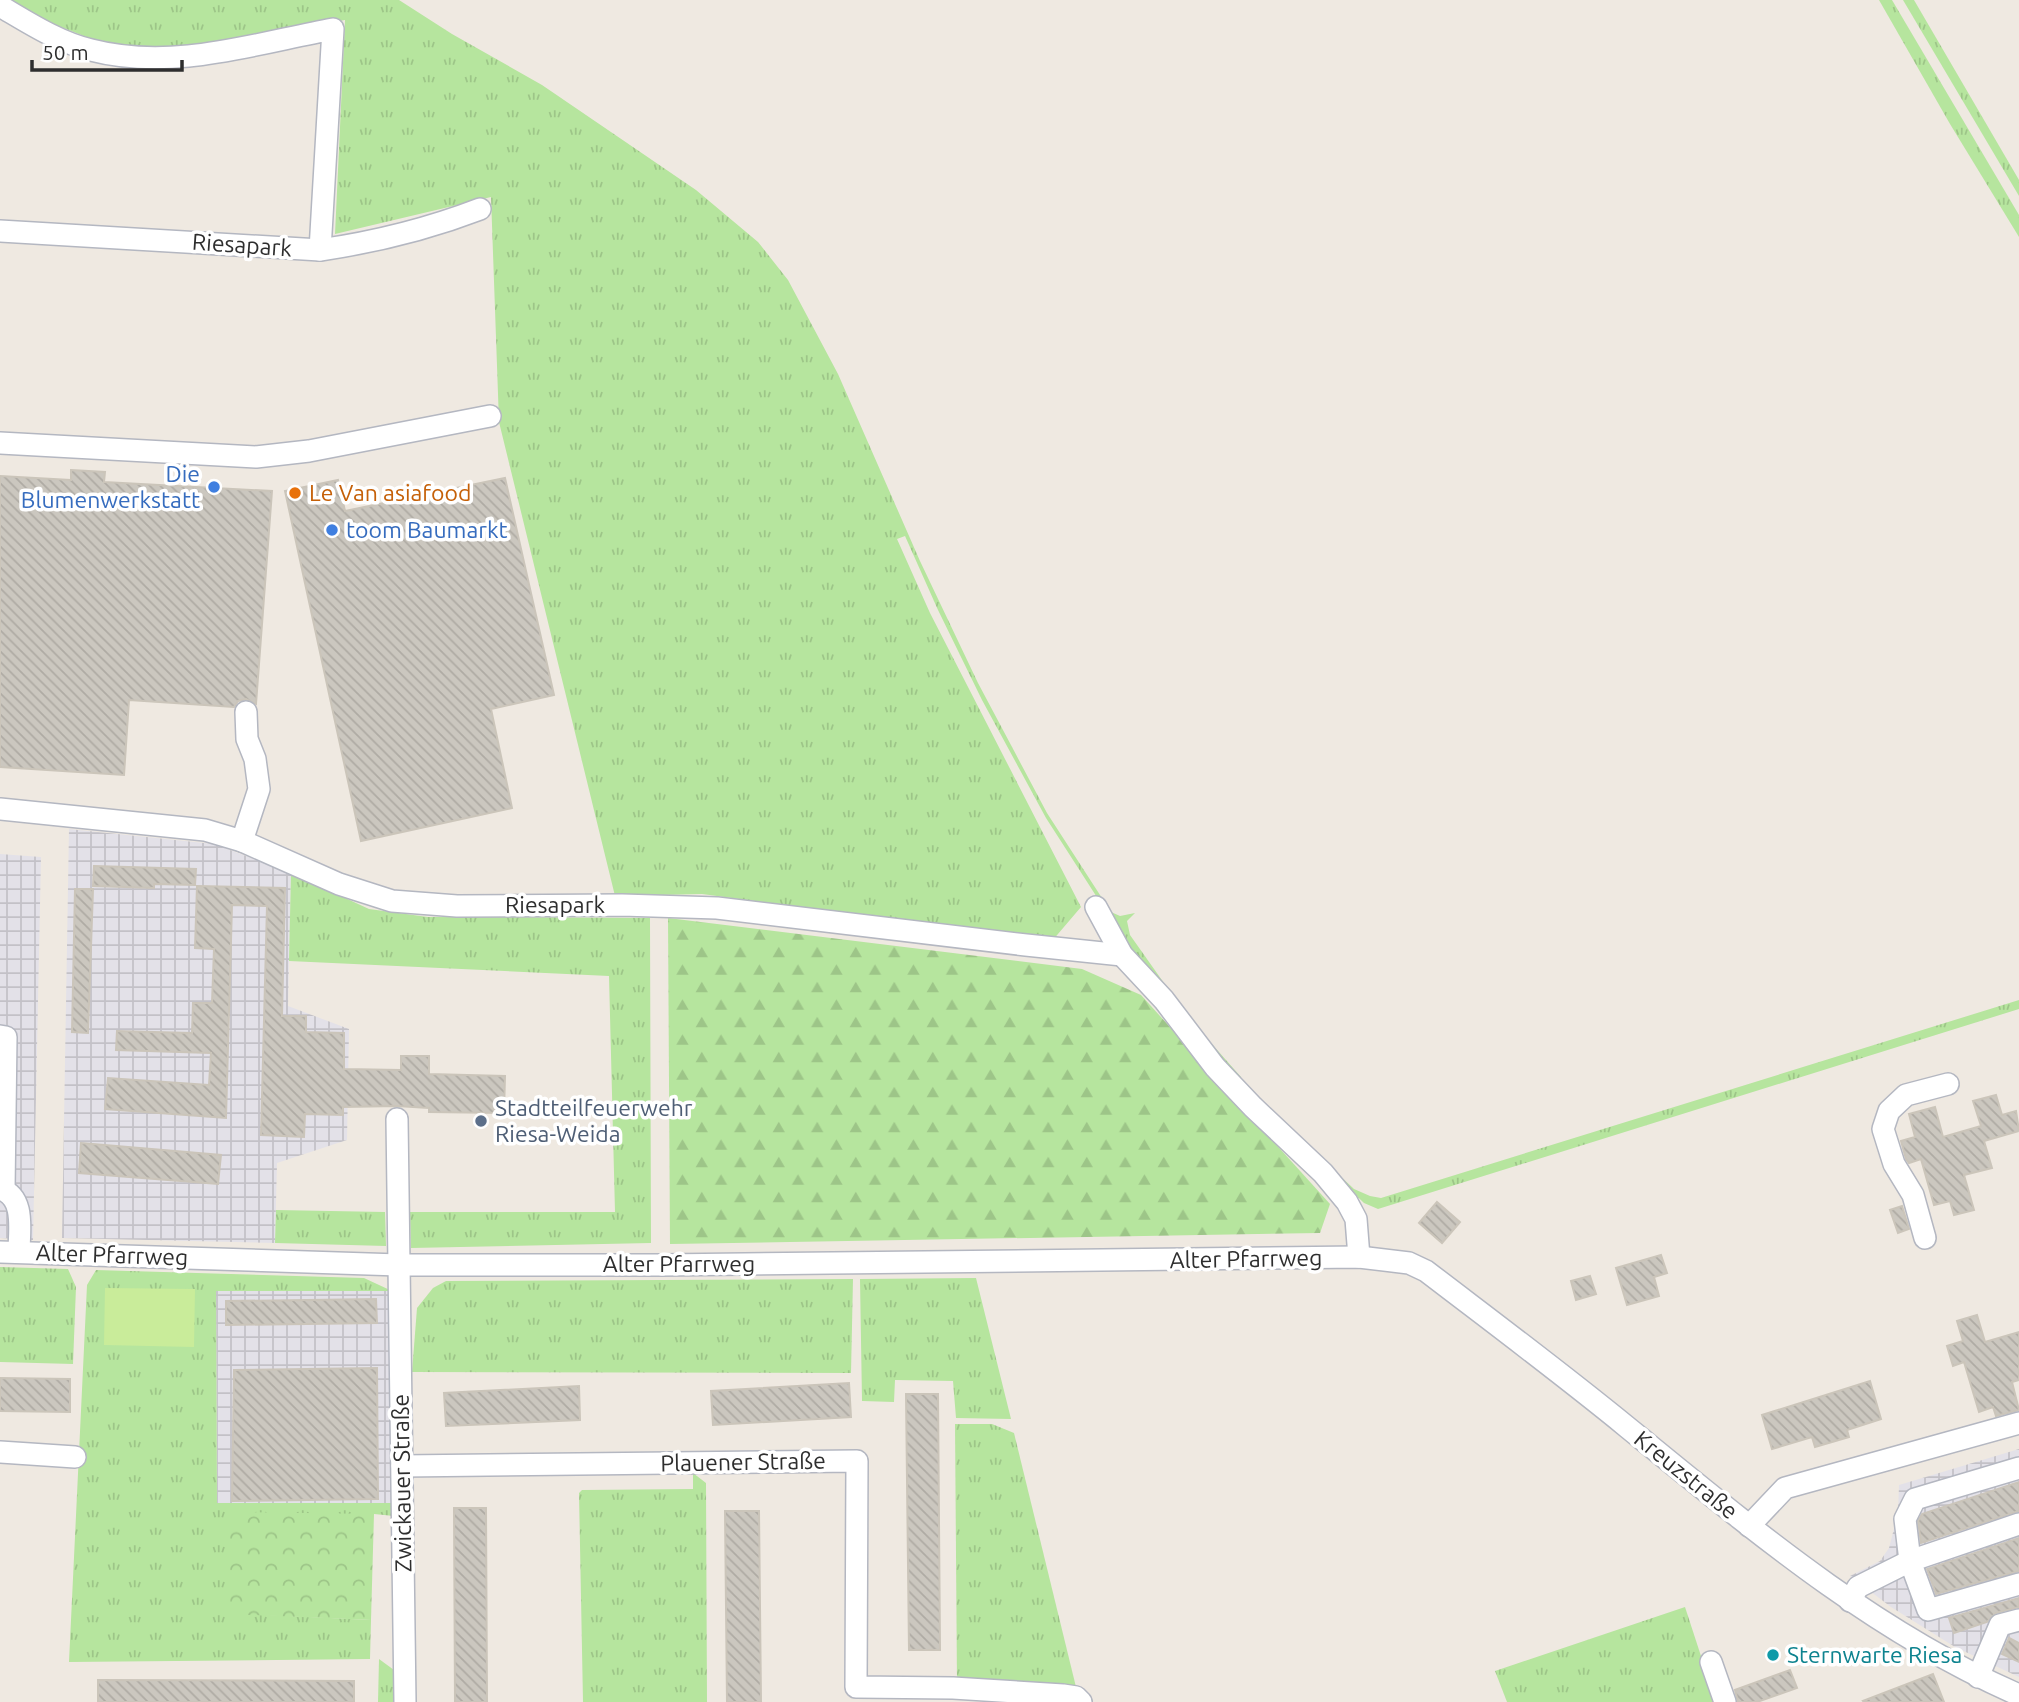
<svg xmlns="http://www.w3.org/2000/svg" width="2019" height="1702" viewBox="0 0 2019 1702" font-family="Ubuntu,sans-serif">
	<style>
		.industrial { fill: url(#industrial-grid) }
		.grass { fill: url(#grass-tufts) }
		.forest { fill: url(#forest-firs) }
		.park { fill: url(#park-crowns) }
		.pitch { fill: #c9ec9a }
		.building { fill: url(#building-back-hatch); stroke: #cbc5ba; stroke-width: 2 }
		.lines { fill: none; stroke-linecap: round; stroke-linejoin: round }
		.minor-casing { stroke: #b4b7c1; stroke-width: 24 }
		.minor { stroke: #fff; stroke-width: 21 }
		.shop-dot { fill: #3f7fe0; stroke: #fff; stroke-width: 2.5 }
		.food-dot { fill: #e8710a; stroke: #fff; stroke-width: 2.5 }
		.service-dot { fill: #5c6f8a; stroke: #fff; stroke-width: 2.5 }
		.culture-dot { fill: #0f9aa8; stroke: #fff; stroke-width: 2.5 }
		.labels { text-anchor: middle; stroke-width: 7; stroke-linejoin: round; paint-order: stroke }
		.street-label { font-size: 23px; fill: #2e2e2e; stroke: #fff }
		.shop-label { font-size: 23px; fill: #366cbe; stroke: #fff; text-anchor: end }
		.food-label { font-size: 23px; fill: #c56008; stroke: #fff; text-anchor: start }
		.service-label { font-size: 23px; fill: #4e5e75; stroke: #fff; text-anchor: start }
		.culture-label { font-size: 23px; fill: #0d838f; stroke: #fff; text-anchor: start }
	</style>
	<defs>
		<pattern id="industrial-grid" width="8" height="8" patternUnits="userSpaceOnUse" patternTransform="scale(1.75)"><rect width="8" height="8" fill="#e3e1e8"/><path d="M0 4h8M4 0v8" fill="none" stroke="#c3c1c7"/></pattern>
		<pattern id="grass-tufts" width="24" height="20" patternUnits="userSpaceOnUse" patternTransform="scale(1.75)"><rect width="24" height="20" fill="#b6e59e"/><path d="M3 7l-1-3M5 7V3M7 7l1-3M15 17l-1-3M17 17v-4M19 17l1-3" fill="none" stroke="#9dc588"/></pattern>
		<pattern id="forest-firs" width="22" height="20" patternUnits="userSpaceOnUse" patternTransform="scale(1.75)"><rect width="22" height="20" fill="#b6e59e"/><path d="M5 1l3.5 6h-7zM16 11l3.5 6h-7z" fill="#9dc588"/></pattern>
		<pattern id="park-crowns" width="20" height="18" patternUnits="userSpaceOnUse" patternTransform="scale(1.75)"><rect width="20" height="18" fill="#b6e59e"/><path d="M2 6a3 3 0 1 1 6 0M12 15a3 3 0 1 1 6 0" fill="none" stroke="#9dc588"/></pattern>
		<pattern id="building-back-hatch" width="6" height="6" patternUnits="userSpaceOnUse" patternTransform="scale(1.75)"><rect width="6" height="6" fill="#cbc7bf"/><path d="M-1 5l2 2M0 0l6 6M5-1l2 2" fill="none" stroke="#afaba4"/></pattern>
	</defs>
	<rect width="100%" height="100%" fill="#efe9e1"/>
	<g class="industrial">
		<polygon points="69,829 214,844 291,873 288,1006 349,1029 347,1140 277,1163 275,1243 62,1238"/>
		<polygon points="0,854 41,857 33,1240 0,1238"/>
		<polygon points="216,1291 392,1291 393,1503 217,1503"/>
		<polygon points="2019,1449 2019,1677 1955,1647 1891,1607 1850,1576 1880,1561 1889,1548 1898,1513 1899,1485"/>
	</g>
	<g class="grass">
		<polygon points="8,0 399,0 452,34 542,85 696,190 758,242 788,280 838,374 920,561 978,683 1047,813 1111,912 1120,916 1135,913 1127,921 1130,935 1188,1017 1241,1077 1239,1082 1145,972 1046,818 982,700 938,610 905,536 897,539 930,613 1081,907 1052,941 702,894 615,896 499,422 491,197 335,234 345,20 187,47 134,47 89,38 43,20"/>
		<polygon points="1879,0 1892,0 2019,215 2019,237 1950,124"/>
		<polygon points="1903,0 1914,0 2019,180 2019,196"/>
		<polygon points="291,873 369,909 428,917 650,918 651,1243 411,1248 410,1212 615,1212 609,976 289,961"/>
		<polygon points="2019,1000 2019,1009 1378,1209 1364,1203 1261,1104 1265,1105 1354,1189 1370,1196 1381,1198"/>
		<polygon points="276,1210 385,1212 386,1246 275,1243"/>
		<polygon points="0,1267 68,1269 76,1287 73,1364 0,1362"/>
		<polygon points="96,1270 364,1278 392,1291 216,1291 217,1503 393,1503 394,1516 374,1514 229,1613 371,1620 370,1659 69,1662 87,1285"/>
		<polygon points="976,1278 1011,1419 956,1418 953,1381 895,1380 894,1402 862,1401 860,1279"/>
		<polygon points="853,1279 851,1373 412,1372 417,1308 433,1288 446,1281"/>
		<polygon points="955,1424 992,1424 1014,1433 1076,1687 957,1683"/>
		<polygon points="693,1473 706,1483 707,1702 583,1702 579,1493 582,1490 693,1489"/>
		<polygon points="1685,1607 1716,1702 1507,1702 1495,1671"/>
		<polygon points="379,1659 394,1670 394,1702 378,1702"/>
	</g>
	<polygon class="forest" points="668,918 1082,969 1141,995 1330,1204 1320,1233 670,1244"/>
	<polygon class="park" points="230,1512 374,1514 371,1620 229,1614"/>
	<polygon class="pitch" points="105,1288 195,1289 194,1347 104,1345"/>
	<g class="building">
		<polygon points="71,470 105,472 104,482 272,491 256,704 246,699 238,701 234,707 129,700 124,775 0,767 0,476 71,480"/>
		<polygon points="505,478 554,695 491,709 512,808 361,841 285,491 338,480 345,511"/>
		<polygon points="94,866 196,869 195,885 154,884 154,888 93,886"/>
		<polygon points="197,886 285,888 282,1016 306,1016 306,1032 344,1033 344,1069 401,1070 401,1056 429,1056 429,1074 505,1076 504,1113 429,1112 429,1108 397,1106 343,1107 343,1115 305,1114 304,1137 261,1135 267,906 232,905 226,1118 105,1109 108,1078 209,1085 211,1053 116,1050 117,1031 192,1033 193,1003 212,1003 214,949 195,948"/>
		<polygon points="75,889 93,889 88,1033 72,1032"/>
		<polygon points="1996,1095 2002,1115 2016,1111 2019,1131 1984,1141 1992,1168 1964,1175 1974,1210 1954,1215 1950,1201 1934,1205 1921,1159 1909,1163 1906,1159 1901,1141 1915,1137 1909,1114 1935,1107 1943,1137 1981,1126 1973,1101"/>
		<polygon points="81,1143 221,1155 218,1184 79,1173"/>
		<polygon points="1437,1202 1460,1222 1442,1243 1419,1223"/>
		<polygon points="1902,1206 1909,1229 1898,1233 1890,1210"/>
		<polygon points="1661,1255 1667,1273 1654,1277 1659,1296 1627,1305 1616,1268"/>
		<polygon points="1590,1276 1596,1294 1576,1300 1571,1281"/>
		<polygon points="376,1299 377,1323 226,1325 226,1301"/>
		<polygon points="1977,1315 1985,1342 2019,1332 2019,1380 2012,1382 2019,1410 1996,1416 1993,1407 1979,1412 1964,1362 1953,1366 1947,1346 1963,1341 1957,1321"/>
		<polygon points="377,1368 378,1499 232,1501 234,1370"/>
		<polygon points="0,1378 70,1379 70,1412 0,1411"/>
		<polygon points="1870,1381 1881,1419 1847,1430 1849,1437 1815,1447 1812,1437 1772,1449 1762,1415"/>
		<polygon points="849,1383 851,1417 713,1425 711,1391"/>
		<polygon points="579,1386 580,1420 446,1426 444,1393"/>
		<polygon points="906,1394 938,1394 940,1650 909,1650"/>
		<polygon points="2019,1482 2019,1511 1921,1543 1918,1521 1922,1514"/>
		<polygon points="454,1508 486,1508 487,1702 455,1702"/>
		<polygon points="725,1511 759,1511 761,1702 727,1702"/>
		<polygon points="2019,1538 2019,1571 1936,1594 1927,1569"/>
		<polygon points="2019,1598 2019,1607 1996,1613 1987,1622 1954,1633 1949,1618"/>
		<polygon points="2009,1638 2019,1643 2019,1662 2002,1654"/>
		<polygon points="1790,1670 1797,1688 1757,1702 1738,1702 1735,1690"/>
		<polygon points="1933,1674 1944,1702 1864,1702 1863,1701"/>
		<polygon points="98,1680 354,1681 354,1702 98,1702"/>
	</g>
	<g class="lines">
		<g class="minor-casing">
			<g id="minor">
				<path d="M0,6C29,23 58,42 91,50C172,71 253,44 333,29L320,250"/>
				<path d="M0,231L320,250C375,242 428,229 480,209"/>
				<polyline points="0,443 256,457 309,451 490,416"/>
				<polyline points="0,809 205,830 242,841 339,884 392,901 457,906 622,905 717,908 1026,945 1122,955"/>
				<polyline points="242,841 259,789 255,759 247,739 246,712"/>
				<polyline points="1096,907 1122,955 1164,1000 1215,1067 1253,1107 1323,1173 1347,1202 1356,1219 1359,1257"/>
				<polyline points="0,1036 6,1037 4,1190"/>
				<polyline points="397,1119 405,1702"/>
				<path d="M0,1189C26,1197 19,1231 19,1252"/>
				<polyline points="1925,1238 1913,1195 1894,1164 1883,1129 1889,1111 1906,1095 1948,1084"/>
				<path d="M0,1252L399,1265H663L1359,1257L1409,1263L1426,1271C1494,1323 1561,1373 1627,1427C1750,1527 1872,1631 2019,1695"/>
				<polyline points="0,1452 75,1457"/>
				<polyline points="402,1466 857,1461 856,1687 953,1688 1063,1695 1076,1697 1081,1702"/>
				<polyline points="2019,1468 1915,1499 1905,1519 1910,1561 1928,1610 2019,1584"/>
				<polyline points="1749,1526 1785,1488 2019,1423"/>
				<polyline points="1850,1601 1858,1587 1910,1561 2019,1524"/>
				<polyline points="1711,1662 1725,1702"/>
				<polyline points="1978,1677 2000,1625 2019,1620"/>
			</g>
		</g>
		<use href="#minor" class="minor"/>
	</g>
	<g class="shop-dot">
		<circle cx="214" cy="487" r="7"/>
		<circle cx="332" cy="530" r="7"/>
	</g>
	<circle class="food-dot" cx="295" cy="493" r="7"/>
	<circle class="service-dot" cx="481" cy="1121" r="7"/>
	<circle class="culture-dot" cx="1773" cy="1655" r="7"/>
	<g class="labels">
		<g class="street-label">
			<text transform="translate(242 245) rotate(4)" y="8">Riesapark</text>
			<text x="555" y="913">Riesapark</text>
			<text transform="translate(112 1255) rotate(2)" y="8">Alter Pfarrweg</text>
			<text transform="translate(1246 1259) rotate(-1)" y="8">Alter Pfarrweg</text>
			<text x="679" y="1272">Alter Pfarrweg</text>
			<text transform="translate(743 1462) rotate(-1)" y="8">Plauener Straße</text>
			<text transform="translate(1686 1475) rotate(39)" y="8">Kreuzstraße</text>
			<text transform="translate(402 1483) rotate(-91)" y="8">Zwickauer Straße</text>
		</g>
		<g class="shop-label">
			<text x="200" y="482">Die<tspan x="200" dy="26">Blumenwerkstatt</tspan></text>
			<text x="346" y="538" text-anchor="start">toom Baumarkt</text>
		</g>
		<g class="food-label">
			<text x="309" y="501">Le Van asiafood</text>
		</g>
		<g class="service-label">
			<text x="495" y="1116">Stadtteilfeuerwehr<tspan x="495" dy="26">Riesa-Weida</tspan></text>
		</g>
		<g class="culture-label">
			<text x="1787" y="1663">Sternwarte Riesa</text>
		</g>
	</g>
	<path d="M32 60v10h150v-10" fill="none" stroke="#2e2e2e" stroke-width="3.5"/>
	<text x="42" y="60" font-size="21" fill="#2e2e2e" stroke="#ffffff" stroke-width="5" paint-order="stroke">50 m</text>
</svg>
